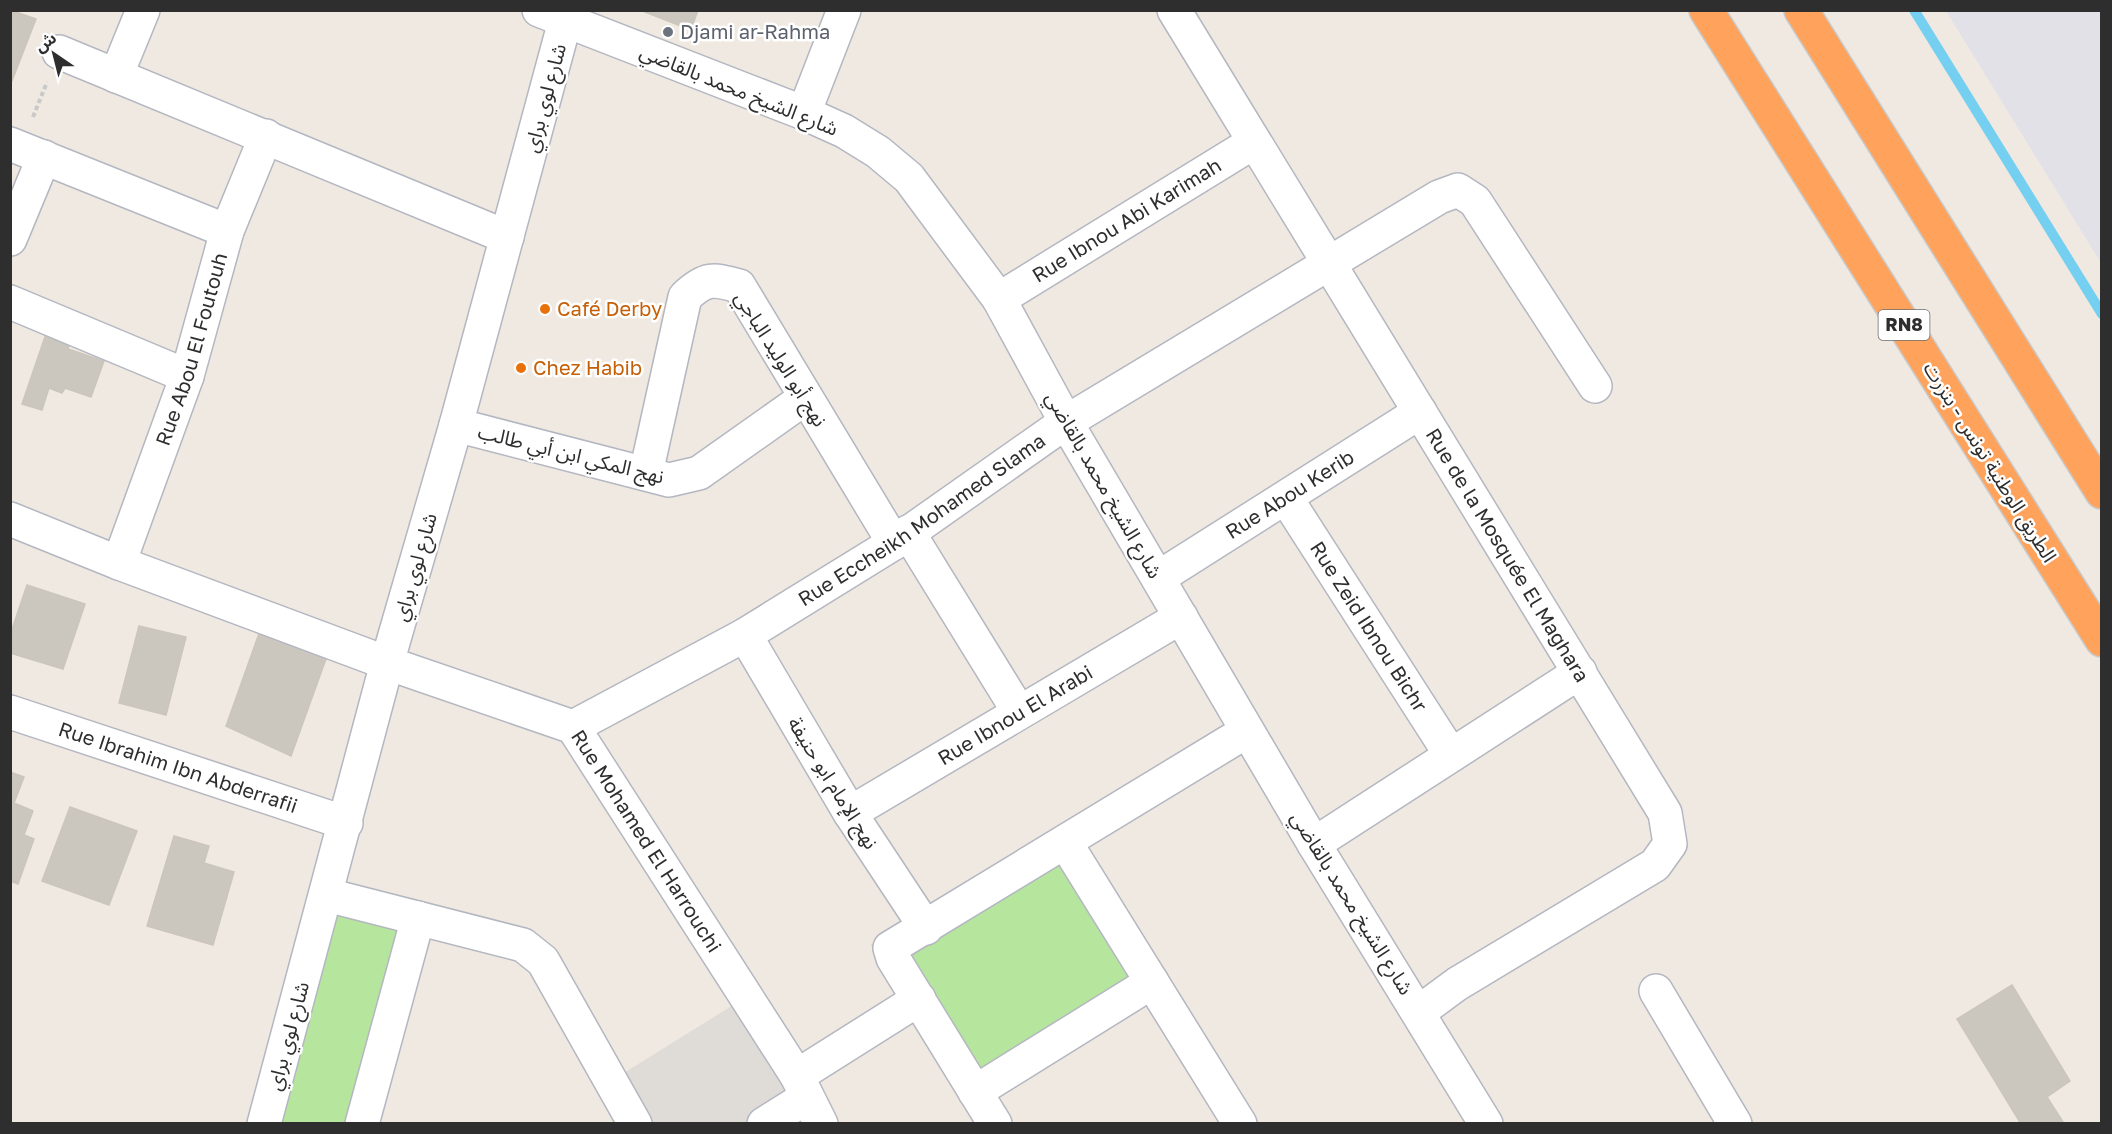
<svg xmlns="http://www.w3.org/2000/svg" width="2112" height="1134" viewBox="0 0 2112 1134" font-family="'Golos Text','Noto Sans Arabic',sans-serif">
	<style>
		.industrial { fill: #e3e1e8 }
		.green { fill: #b6e59e }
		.plaza { fill: #dfdcd8 }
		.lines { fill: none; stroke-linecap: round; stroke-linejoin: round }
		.stream { stroke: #75cff0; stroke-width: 10 }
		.building { fill: #cbc7bf; stroke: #cbc5ba; stroke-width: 1.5 }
		.minor-casing { stroke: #b4b7c1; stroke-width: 36 }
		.highway-casing { stroke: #c9c9c9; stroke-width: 36 }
		.path { stroke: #c9c9c9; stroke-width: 4; stroke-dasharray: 4.5 3; stroke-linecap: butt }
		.minor { stroke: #fff; stroke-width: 33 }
		.highway { stroke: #ffa35c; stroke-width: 33 }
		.worship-dot { fill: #6b7280; stroke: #fff; stroke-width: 2 }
		.food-dot { fill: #e8710a; stroke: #fff; stroke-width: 2 }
		.labels { text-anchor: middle; stroke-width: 5; stroke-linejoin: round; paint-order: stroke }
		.shield { fill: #fff; stroke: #6d6d6d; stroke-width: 1.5 }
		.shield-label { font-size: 18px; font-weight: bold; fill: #2e2e2e }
		.worship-label { font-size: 20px; fill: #5b616d; stroke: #fff; text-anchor: start }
		.street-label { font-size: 20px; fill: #2e2e2e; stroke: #fff }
		.food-label { font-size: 20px; fill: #c56008; stroke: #fff; text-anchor: start }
	</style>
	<rect width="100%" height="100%" fill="#efe9e1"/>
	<polygon class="industrial" points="1946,11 2101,11 2101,263"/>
	<g class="green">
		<polygon points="1069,823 1170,986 972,1108 871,945"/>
		<polygon points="327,905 404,926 350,1123 267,1124"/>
	</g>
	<polygon class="plaza" points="738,1002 791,1080 794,1123 619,1123 598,1089"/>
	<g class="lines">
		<polyline class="stream" points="1914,10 2102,314"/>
	</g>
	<g class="building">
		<polygon points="10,10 36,19 10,86"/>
		<polygon points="640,10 698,10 691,30"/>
		<polygon points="48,328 72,336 68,349 104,361 91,397 65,388 62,393 49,388 42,410 22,404"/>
		<polygon points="27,585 85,604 63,669 10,653 10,635"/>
		<polygon points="139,626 186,637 166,715 119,703"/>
		<polygon points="261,628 326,659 291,756 226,726"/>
		<polygon points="10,772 24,777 14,803 33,811 24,835 34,839 18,884 10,881"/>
		<polygon points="70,807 137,831 109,905 42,881"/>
		<polygon points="174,836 209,846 204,863 234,872 213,945 147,926"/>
		<polygon points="2012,985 2070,1081 2047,1097 2063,1122 2061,1124 2021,1124 1957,1019"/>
	</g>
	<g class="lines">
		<g class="minor-casing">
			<g id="minor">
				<polyline points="539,10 804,113 844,131 878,152 909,178 999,299 1066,422 1314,844 1486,1124"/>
				<path id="s1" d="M1174,10L1665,813L1670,844L1655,865L1457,984L1419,1012"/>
				<polyline points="59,52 507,237"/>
				<polyline points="116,76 143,10"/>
				<polyline points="804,113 844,10"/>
				<polyline points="10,144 227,231"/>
				<polyline points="10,239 44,157"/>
				<path id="s2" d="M999,299L1254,142"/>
				<polyline points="10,302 187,376"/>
				<polyline points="456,425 669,480 699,473 805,398"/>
				<path d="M646,473L685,297C706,277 713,279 739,286L894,543"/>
				<path id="s3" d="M1286,498L1451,755"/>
				<path id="s4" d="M10,519L119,563L387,663L573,727L797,1076L821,1124"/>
				<polyline points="908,532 1019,712"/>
				<path id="s5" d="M119,563L187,376L227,231L266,136"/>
				<path id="s6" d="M1158,578L1420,412"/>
				<polyline points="745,635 850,813 926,928"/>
				<path id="s7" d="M10,712L346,823"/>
				<path id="s8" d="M573,727L745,635L894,543L1066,422L1439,197L1458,190L1475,201L1595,386"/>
				<path id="s9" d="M850,813L1181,617"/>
				<polyline points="1065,842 1240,1124"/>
				<polyline points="1314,844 1580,672"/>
				<polyline points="327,895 523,945 543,961 635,1124"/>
				<polyline points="1656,991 1735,1124"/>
				<polyline points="797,1076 919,999"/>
				<polyline points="975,1092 1152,982"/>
				<polyline points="264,1124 387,663 456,425 568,10"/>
				<polyline points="362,1124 418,918"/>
				<polyline points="764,1124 807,1097"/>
				<polyline points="995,1124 893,958 890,948 1247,731"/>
			</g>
		</g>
		<g class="highway-casing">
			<g id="highway">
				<polyline points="1706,10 2102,640"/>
				<polyline points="1801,10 2102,492"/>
			</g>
		</g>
		<polyline class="path" points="33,117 47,82"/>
		<use href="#minor" class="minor"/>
		<use href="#highway" class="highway"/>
	</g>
	<circle class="worship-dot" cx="668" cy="32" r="6"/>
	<g class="food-dot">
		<circle cx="545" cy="309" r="6"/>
		<circle cx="521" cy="368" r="6"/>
	</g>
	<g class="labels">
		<rect class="shield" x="1878.5" y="310" width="51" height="30" rx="4.5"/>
		<g class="shield-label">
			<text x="1904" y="331">RN8</text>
		</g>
		<g class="worship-label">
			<text x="680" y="39">Djami ar-Rahma</text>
		</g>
		<g class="street-label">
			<text transform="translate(739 90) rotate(22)" y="7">شارع الشيخ محمد بالقاضي</text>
			<text transform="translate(545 98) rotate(-75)" y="7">شارع لوي براي</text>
			<text dy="7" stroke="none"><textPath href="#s2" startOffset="150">Rue Ibnou Abi Karimah</textPath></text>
			<text dy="7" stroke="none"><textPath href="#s5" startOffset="226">Rue Abou El Foutouh</textPath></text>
			<text transform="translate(781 359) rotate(58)" y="7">نهج أبو الوليد الباجي</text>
			<text transform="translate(571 454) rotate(14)" y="7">نهج المكي ابن أبي طالب</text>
			<text transform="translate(1990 462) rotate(58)" y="7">الطريق الوطنية تونس - بنزرت</text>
			<text transform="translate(1104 485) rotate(60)" y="7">شارع الشيخ محمد بالقاضي</text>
			<text dy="7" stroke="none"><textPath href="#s6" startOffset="156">Rue Abou Kerib</textPath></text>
			<text dy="7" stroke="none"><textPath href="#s8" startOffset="406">Rue Eccheikh Mohamed Slama</textPath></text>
			<text dy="7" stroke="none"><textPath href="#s1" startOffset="639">Rue de la Mosquée El Maghara</textPath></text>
			<text transform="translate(415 567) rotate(-74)" y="7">شارع لوي براي</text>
			<text dy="7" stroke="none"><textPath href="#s3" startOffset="153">Rue Zeid Ibnou Bichr</textPath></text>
			<text dy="7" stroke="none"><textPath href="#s9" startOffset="192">Rue Ibnou El Arabi</textPath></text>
			<text dy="7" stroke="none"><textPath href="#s7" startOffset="177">Rue Ibrahim Ibn Abderrafii</textPath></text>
			<text transform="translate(833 783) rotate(58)" y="7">نهج الإمام ابو حنيفة</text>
			<text dy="7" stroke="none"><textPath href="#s4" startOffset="736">Rue Mohamed El Harrouchi</textPath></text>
			<text transform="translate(1352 903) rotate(58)" y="7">شارع الشيخ محمد بالقاضي</text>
			<text transform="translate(288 1036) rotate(-75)" y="7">شارع لوي براي</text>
		</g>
		<g class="food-label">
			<text x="557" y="316">Café Derby</text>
			<text x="533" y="375">Chez Habib</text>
		</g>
	</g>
	<rect width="2112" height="1134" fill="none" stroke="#2e2e2e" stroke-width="24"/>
	<g transform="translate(54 54) rotate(325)" stroke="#ffffff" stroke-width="4.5" paint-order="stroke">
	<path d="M0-4.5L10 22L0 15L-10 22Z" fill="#2e2e2e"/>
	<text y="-9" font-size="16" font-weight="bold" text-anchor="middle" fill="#2e2e2e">ش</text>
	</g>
</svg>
